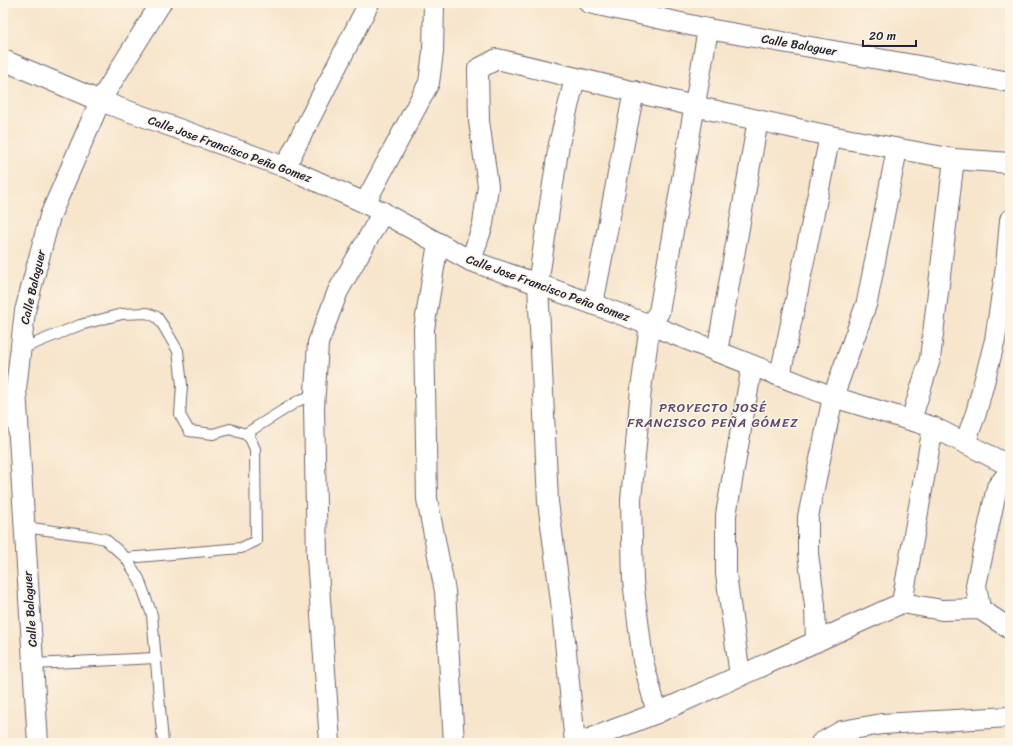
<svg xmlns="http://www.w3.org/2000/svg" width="1013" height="746" viewBox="0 0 1013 746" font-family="Sriracha,sans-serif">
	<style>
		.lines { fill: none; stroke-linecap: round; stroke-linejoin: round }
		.service-casing { stroke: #6d666e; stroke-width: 12 }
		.minor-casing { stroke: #6d666e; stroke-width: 22 }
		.service { stroke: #fff; stroke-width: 10 }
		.minor { stroke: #fff; stroke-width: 20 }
		.labels { text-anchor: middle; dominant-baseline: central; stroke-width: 3; stroke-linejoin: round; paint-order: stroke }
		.street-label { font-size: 12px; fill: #22223b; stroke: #fcf5e5 }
		.neighbourhood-label { font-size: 13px; letter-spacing: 1px; fill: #5a4a71; stroke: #fcf5e5 }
	</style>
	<rect width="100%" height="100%" fill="#fcf5e5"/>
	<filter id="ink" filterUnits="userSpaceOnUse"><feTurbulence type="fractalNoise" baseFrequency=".025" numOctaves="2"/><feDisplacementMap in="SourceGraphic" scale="8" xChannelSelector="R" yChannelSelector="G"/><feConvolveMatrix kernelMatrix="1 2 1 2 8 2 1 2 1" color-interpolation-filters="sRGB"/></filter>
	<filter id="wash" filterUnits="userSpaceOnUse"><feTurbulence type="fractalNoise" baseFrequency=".012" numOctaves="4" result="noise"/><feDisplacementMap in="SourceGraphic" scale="16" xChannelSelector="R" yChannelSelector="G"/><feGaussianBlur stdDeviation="0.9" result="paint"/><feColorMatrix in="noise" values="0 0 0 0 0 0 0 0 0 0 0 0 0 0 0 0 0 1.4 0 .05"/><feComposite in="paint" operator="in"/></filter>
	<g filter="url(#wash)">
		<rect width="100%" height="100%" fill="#f7e5cc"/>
	</g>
	<g filter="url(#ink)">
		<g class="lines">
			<defs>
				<g id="service">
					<path d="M21,349L80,325L122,314L147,313L157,317L164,327L178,351L182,385L180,415L189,431L213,434L230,429L245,434L250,438L255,449L256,541L241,548L126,558"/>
					<path d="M245,434L298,401L315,394"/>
					<path d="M24,527L91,536L105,539L126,558L139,579L152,615L163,743"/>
					<path d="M33,664L156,658"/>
				</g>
				<g id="minor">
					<path d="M589,3L708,29L1010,82"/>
					<path d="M3,60L100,101L285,167L365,203L471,261L538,284L650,325L833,397L933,427L1010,466"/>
					<path d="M575,78L559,144L538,284L548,502L561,601L575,743"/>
					<path d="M285,167L369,3"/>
					<path d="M365,203L429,83L433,52L434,3"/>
					<path d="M438,243L424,329L427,499L445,591L454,743"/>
					<path d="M471,261L483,224L488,186L479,121L478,69L497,59L694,106L830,136L954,159L1010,163"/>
					<path d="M593,304L634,91"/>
					<path d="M717,352L758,120"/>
					<path d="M780,376L830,136"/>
					<path d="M911,420L930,359L954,159"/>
					<path d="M965,443L976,413L995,340L1006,267L1010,220"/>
					<path d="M902,603L942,610L980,609L1010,629"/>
					<path d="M980,609L976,585L997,487L1010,471"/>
					<path d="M816,642L815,605L808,554V517L833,397L867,302L897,149"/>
					<path d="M740,676L726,574V515L752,366"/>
					<path d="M657,713L643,661L633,581L631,500L641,389L650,325L659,312L708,29"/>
					<path d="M38,743L16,389L25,311L50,216L100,101L161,3"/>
					<path d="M330,743L317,557L314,408L318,343L338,291L383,212"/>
					<path d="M579,743L657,713L902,603L933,427"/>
					<path d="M821,743L842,731L882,724L1010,717"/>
				</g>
			</defs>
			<use href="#service" class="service-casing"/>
			<use href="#minor" class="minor-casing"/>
			<use href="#service" class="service"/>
			<use href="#minor" class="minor"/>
		</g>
	</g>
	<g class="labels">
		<g class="street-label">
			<text transform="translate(799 45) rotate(10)">Calle Balaguer</text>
			<text transform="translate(230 149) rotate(20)">Calle Jose Francisco Peña Gomez</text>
			<text transform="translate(33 287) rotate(-77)">Calle Balaguer</text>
			<text transform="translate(548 288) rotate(20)">Calle Jose Francisco Peña Gomez</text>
			<text transform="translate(30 609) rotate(-94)">Calle Balaguer</text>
		</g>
		<g class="neighbourhood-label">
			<text x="713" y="407">PROYECTO JOSÉ<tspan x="713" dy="15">FRANCISCO PEÑA GÓMEZ</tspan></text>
		</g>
	</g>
	<rect width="1013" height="746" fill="none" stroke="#fcf5e5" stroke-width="16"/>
	<path d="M863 40v6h53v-6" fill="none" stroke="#22223b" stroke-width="2"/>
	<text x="869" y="40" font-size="12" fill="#22223b" stroke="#fcf5e5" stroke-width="3" paint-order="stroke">20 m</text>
</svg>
